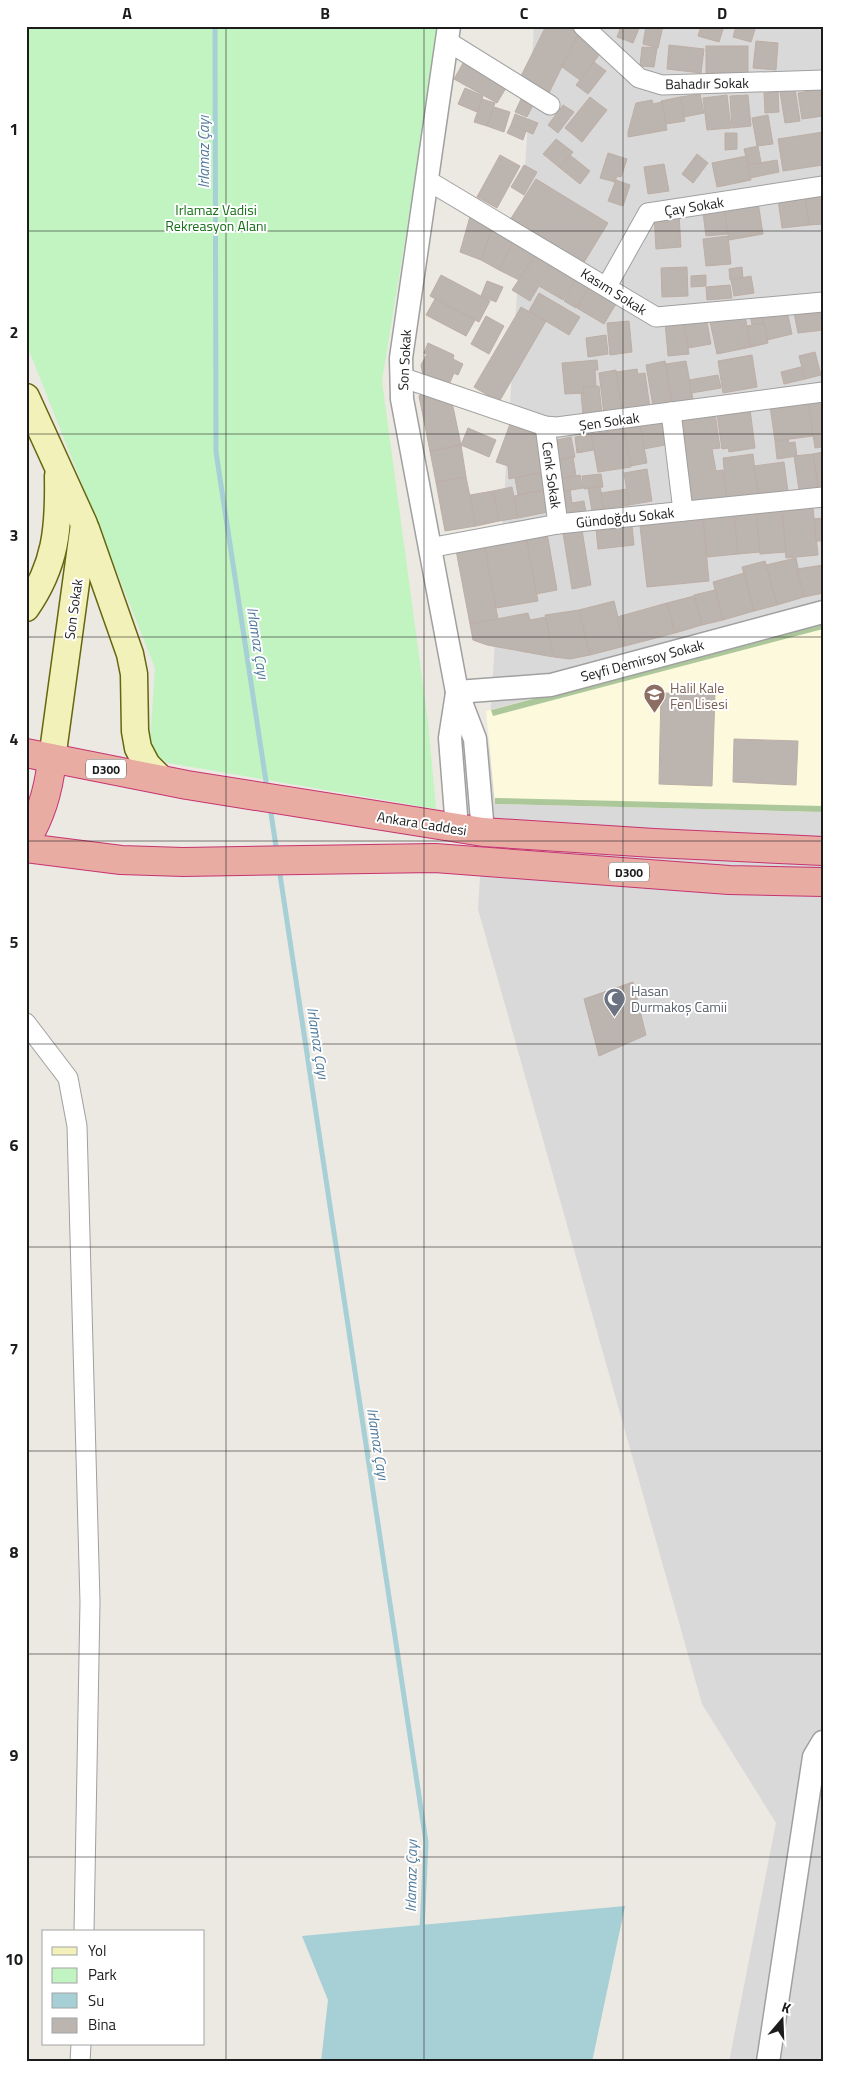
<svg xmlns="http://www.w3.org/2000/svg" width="849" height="2088" viewBox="0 0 849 2088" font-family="'Titillium Web',sans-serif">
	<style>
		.residential { fill: #dad9d9 }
		.education { fill: #fcf9dc }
		.forest { fill: #acc89b }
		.park { fill: #c2f4c2 }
		.water { fill: #a6cfd6 }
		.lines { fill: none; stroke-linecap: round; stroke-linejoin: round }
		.stream { stroke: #a6cfd6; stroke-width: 5 }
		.building { fill: #bcb4af; stroke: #bdaea6 }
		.minor-casing { stroke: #a0a0a0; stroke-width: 21 }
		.tertiary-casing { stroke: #a0a0a0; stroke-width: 25 }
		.secondary-casing { stroke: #65670e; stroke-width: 29 }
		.trunk-casing { stroke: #c63371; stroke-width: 30 }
		.minor { stroke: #fff; stroke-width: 19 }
		.tertiary { stroke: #fff; stroke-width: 22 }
		.secondary { stroke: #f3f1ba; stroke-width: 26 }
		.trunk { stroke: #e8aca3; stroke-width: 28 }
		.grid { fill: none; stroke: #1c1c1c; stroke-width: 1; stroke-opacity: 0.55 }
		.labels { text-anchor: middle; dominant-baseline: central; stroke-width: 4; stroke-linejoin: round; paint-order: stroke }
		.shield { fill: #fff; stroke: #606060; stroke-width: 1 }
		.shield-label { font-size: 12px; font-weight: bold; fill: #1c1c1c }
		.street-label { font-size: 14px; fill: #1c1c1c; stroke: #fff }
		.park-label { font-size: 14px; fill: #156f16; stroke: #fff }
		.education-label { font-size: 14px; fill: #785e54; stroke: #fff; text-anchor: start }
		.worship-label { font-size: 14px; fill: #5b616d; stroke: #fff; text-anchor: start }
		.water-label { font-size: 15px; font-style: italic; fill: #4f7a9b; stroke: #fff }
		.neatline { fill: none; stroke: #1c1c1c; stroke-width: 2 }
		.grid-label { font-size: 16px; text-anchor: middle; font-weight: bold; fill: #1c1c1c }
	</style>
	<rect width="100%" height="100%" fill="#ece8e2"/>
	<path class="residential" d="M534,26H823V2062H729L776,1823L702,1704L478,909Z"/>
	<path class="education" d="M823,622V812L495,804L486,711Z"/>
	<g class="forest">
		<path d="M823,622V629L493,716L491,710Z"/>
		<path d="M495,798L823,806V812L495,804Z"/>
	</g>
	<path class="park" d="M26,26H440L382,381L428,722L436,809L168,763L155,755L150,741L155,668L26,343Z"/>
	<path class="water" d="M625,1906L592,2062H321L328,2000L302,1936Z"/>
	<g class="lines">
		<g class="stream">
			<path d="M215,26L216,452L267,788"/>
			<path d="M270,807L277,853"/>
			<path d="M279,868L426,1842L422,1931"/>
		</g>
	</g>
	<g class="building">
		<path d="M546,26H571L578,34L548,95L519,80Z"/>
		<path d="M621,26H640L633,43L617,37Z"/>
		<path d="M646,26H663L658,48L643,44Z"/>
		<path d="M701,26H724L719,42L698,36Z"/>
		<path d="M736,26H756L751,42L733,37Z"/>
		<path d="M578,34L600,54L580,80L562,67Z"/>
		<path d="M756,41L778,43L776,70L753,68Z"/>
		<path d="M669,45L704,49L701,73L667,69Z"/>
		<rect x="706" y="46" width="42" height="27"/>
		<path d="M642,47L657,48L654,67L640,66Z"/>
		<path d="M466,58L509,83L497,103L454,79Z"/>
		<path d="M594,62L606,71L588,94L576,85Z"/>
		<path d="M465,88L483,96L477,112L458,104Z"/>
		<path d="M795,89L800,121L785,123L780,92Z"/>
		<path d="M820,89L823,116L802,119L798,93Z"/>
		<path d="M778,92L779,112L765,113L764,93Z"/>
		<path d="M700,94L704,113L684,117L680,97Z"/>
		<path d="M727,95L731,128L707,130L703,98Z"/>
		<path d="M748,95L751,126L732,128L730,96Z"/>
		<path d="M522,97L534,103L527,117L515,112Z"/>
		<path d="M590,97L607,110L582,142L565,128Z"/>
		<path d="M680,97L685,121L666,124L661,101Z"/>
		<path d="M482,99L495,103L487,126L474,122Z"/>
		<path d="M652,100L653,104L662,102L667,130L628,137V132L636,103Z"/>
		<path d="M563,105L574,112L558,133L548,125Z"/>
		<path d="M494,107L510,112L504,132L487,126Z"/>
		<path d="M515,114L538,123L533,134L511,125Z"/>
		<path d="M768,115L773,144L757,146L752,118Z"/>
		<path d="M511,125L526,131L523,140L507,133Z"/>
		<path d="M823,132V165L783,171L778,139Z"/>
		<path d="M725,133H737V149L725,150Z"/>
		<path d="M556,139L573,152L560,168L543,154Z"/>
		<path d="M758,146L761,163L748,165L744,149Z"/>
		<path d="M608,153L627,159L621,177L617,176L615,182L600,178Z"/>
		<path d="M697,154L708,163L693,183L682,174Z"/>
		<path d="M500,155L520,166L497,208L477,197Z"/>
		<path d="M570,155L590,171L580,184L560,168Z"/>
		<path d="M746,156L751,180L717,187L712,163Z"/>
		<path d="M777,160L779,172L750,178L748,165Z"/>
		<path d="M664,164L669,191L648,194L644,167Z"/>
		<path d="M524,165L537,172L524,195L511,187Z"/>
		<path d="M536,179L608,223L583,264L510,220Z"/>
		<path d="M616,180L630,185L623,206L608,201Z"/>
		<path d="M823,193V224L809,225L805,196Z"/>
		<path d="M805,196L809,225L782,228L778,200Z"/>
		<path d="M724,202L728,234L706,236L702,205Z"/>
		<path d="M758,202L763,234L729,240L724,207Z"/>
		<path d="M471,213L493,226L481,260L460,252Z"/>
		<path d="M679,214L681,247L656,249L654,215Z"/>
		<path d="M493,226L515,238L499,270L481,260Z"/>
		<path d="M728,236L731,264L706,266L703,239Z"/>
		<path d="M515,238L538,251L519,280L499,270Z"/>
		<path d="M538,251L578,275L563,300L539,286L530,301L512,290Z"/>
		<path d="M687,267L688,296L662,297L661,268Z"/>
		<path d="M742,267L743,278L730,280L729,269Z"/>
		<path d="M441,275L490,301L479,322L430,296Z"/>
		<path d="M578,275L591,283L576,308L564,301Z"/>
		<path d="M706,275V286L691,287V276Z"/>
		<path d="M751,276L754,293L734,296L731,280Z"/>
		<path d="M487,281L503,287L496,302L481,296Z"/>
		<path d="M591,283L619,299L604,324L577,308Z"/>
		<path d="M730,285L732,298L707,300L706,287Z"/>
		<path d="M539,293L580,317L569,335L529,311Z"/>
		<path d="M435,299L475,320L466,336L426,315Z"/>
		<path d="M786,306L792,334L767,340L761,311Z"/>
		<path d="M521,307L546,321L499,402L474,387Z"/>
		<path d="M744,311L751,347L717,354L709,317Z"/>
		<path d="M761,311L764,323L752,325L750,314Z"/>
		<path d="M823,312V330L798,333L794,313Z"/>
		<path d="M486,316L504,326L489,354L471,344Z"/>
		<path d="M706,317L711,344L688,348L683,320Z"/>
		<path d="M683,320L689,354L668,356L665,321Z"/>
		<path d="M629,321L632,352L610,355L607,323Z"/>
		<path d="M764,323L768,343L751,347L747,326Z"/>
		<path d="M606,335L608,354L588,357L586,338Z"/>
		<path d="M428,343L454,355L453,359L463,364L458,375L454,373L448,387L423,376L421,365L427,354L424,353Z"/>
		<path d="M815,352L821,375L805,379L799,356Z"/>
		<path d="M752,355L757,387L723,393L718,361Z"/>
		<path d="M597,360L598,370H595L596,386L583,387L584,393L565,394L562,363Z"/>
		<path d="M665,361L672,403L653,406L646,365Z"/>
		<path d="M686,361L693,399L672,403L666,364Z"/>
		<path d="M801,367L805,379L784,384L781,372Z"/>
		<path d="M637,369L638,374L645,373L650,408L622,412L616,372Z"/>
		<path d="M616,370L622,412L604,414L599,373Z"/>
		<path d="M718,375L721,388L691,393L689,380Z"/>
		<path d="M599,386L602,414L583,416L581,393H584L583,387Z"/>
		<path d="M424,392L452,402L461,445L430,451L419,396Z"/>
		<path d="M823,399V447L815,448L808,401Z"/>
		<path d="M808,401L813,436L775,441L770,406Z"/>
		<path d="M750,409L755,448L729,452L728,448L722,449L717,414Z"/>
		<path d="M715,413L720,448L712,449L716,471L723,470L727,499L690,504L679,425L684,418Z"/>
		<path d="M666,421L670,444L644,449L640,426Z"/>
		<path d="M510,424L537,435L542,472L509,479L508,466L496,462Z"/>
		<path d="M640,426L647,463L630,466L624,429Z"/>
		<path d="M468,428L496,440L489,457L461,445Z"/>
		<path d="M624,429L631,467L598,472L591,434Z"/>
		<path d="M591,434L594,450L577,453L575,437Z"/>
		<path d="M571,437L575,457L554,461L551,441Z"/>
		<path d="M788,439L789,443L795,442L797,456L777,459L775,441Z"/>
		<path d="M461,445L466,477L436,482L430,451Z"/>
		<path d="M823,452V487L818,488L813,454Z"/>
		<path d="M753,454L758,495L727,499L723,458Z"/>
		<path d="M813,454L818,488L799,490L794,456Z"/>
		<path d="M573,457L576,476L558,479L554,461Z"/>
		<path d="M784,462L788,492L759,496L754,466Z"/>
		<path d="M647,469L652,501L629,505L624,473Z"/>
		<path d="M541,473L544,490L518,495L515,478Z"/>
		<path d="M601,474L603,487L584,489L582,476Z"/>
		<path d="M580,475L583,488L560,492L558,479Z"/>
		<path d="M466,477L476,526L445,531L436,482Z"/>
		<path d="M600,486L604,509L592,511L588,488Z"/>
		<path d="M512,487L518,518L499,521L493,491Z"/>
		<path d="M627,489L629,505L604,509L601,493Z"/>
		<path d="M544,490L548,512L518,518L514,496Z"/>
		<path d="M570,490L572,503L584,501L586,512L564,516L560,492Z"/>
		<path d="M493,491L499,521L476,526L470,495Z"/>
		<path d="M813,508L818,555L786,558L782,511Z"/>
		<path d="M782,511L786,552L760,554L756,513Z"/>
		<path d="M756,513L760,552L738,554L734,516Z"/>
		<path d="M734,516L738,554L707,557L703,518Z"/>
		<path d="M703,518L709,581L647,587L640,526Z"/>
		<path d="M823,518V541H816L814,519Z"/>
		<path d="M632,525L634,545L598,549L596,529Z"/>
		<path d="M582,530L591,585L572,589L563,533Z"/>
		<path d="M547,533L557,590L536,594L526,537Z"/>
		<path d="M526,537L538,601L496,608L484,544Z"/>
		<path d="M484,544L498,619L470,624L456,550Z"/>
		<path d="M796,558L804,597L777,605L766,565Z"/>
		<path d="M765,561L777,605L754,611L742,567Z"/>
		<path d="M823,565V593L804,597L797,569Z"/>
		<path d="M744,573L754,611L723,620L713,582Z"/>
		<path d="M715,590L723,620L702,625L694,595Z"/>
		<path d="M694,596L702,625L675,633L667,603Z"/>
		<path d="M614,601L625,646L590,655L579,610Z"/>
		<path d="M667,603L675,633L625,646L617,617Z"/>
		<path d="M579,610L590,655L570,659L554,657L545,615Z"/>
		<path d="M528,613L530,620L546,617L553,657L487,645L473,640L470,624Z"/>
		<path d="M661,693L715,694L712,786L659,784Z"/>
		<path d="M734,739L798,741L796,785L733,782Z"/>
		<path d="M633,982L646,1035L599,1056L584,999Z"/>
	</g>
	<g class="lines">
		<defs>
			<g id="minor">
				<path d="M583,26L639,78L662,85L823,80"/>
				<path d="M447,41L550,105"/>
				<path d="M427,180L656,317L823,302"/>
				<path d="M607,286L648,213L823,186"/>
				<path d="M401,377L545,426L557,427L823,392"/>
				<path d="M671,412L683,511"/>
				<path d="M545,426L558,524"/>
				<path d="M429,548L558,524L823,497"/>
				<path d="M26,1023L68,1078L77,1126L90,1602L84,1932"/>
				<path d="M80,2062L81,2044"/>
			</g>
			<g id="tertiary">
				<path d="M449,26L401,358L402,399L457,692L475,739L483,832"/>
				<path d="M457,692L551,685L823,612"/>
				<path d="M457,693L450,738L457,828"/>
				<path d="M768,2062L814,1757L823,1742"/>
			</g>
			<g id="secondary">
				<path d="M26,397L84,524L52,759"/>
				<path d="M86,529L130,654L134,674L135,731L138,748L147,765L162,780"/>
				<path d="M26,608C56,565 59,528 58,476"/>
			</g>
			<g id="trunk">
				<path d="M26,753L187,785L483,832L654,843L823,851"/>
				<path d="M26,840C42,815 49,788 52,759"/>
				<path d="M26,848L121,860L183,862L435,858L729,880L823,882"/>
			</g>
		</defs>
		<use href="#minor" class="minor-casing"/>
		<use href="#tertiary" class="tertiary-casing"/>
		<use href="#secondary" class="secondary-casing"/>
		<use href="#trunk" class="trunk-casing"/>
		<use href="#minor" class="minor"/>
		<use href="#tertiary" class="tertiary"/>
		<use href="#secondary" class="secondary"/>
		<use href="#trunk" class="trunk"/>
	</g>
	<path class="grid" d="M226,26V2062M424,26V2062M623,26V2062M26,231H823M26,434H823M26,637H823M26,841H823M26,1044H823M26,1247H823M26,1451H823M26,1654H823M26,1857H823"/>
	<defs>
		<symbol id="school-pin" viewBox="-11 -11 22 30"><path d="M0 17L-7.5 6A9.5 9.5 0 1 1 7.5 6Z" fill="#8d6e63" stroke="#fff"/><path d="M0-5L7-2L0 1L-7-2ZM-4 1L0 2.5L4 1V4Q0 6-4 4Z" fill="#fff"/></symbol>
		<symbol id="mosque-pin" viewBox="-11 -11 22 30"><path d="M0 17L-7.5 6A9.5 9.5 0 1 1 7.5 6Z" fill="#6b7280" stroke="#fff"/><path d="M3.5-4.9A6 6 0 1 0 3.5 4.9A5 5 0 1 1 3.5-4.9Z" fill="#fff"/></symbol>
	</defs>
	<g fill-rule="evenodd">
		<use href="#school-pin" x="642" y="682" width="25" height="34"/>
		<use href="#mosque-pin" x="602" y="986" width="25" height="34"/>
	</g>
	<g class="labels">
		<g class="shield">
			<rect x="86" y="759.5" width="40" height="19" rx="4"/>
			<rect x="609" y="862.5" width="40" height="19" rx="4"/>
		</g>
		<g class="shield-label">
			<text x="106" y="769">D300</text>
			<text x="629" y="872">D300</text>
		</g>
		<g class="street-label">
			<text transform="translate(707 83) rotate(-1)">Bahadır Sokak</text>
			<text transform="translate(694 206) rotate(-9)">Çay Sokak</text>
			<text transform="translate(614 291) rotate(32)">Kasım Sokak</text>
			<text transform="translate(404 360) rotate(-87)">Son Sokak</text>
			<text transform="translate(609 421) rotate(-8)">Şen Sokak</text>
			<text transform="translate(552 475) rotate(82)">Cenk Sokak</text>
			<text transform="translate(625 517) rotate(-6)">Gündoğdu Sokak</text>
			<text transform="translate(73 609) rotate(-82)">Son Sokak</text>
			<text transform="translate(642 660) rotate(-15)">Seyfi Demirsoy Sokak</text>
			<text transform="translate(422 823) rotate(9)">Ankara Caddesi</text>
		</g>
		<g class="park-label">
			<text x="216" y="209">Irlamaz Vadisi<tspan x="216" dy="16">Rekreasyon Alanı</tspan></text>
		</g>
		<g class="education-label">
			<text x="670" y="687">Halil Kale<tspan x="670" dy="16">Fen Lisesi</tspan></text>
		</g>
		<g class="worship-label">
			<text x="631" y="990">Hasan<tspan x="631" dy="16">Durmakoş Camii</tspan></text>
		</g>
		<g class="water-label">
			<text transform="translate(203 152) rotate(-90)">Irlamaz Çayı</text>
			<text transform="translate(258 643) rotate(81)">Irlamaz Çayı</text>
			<text transform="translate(318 1043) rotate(81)">Irlamaz Çayı</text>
			<text transform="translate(378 1444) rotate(81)">Irlamaz Çayı</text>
			<text transform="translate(411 1876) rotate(-89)">Irlamaz Çayı</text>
		</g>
	</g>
	<rect width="849" height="2088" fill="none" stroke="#ffffff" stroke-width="55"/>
	<rect x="42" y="1930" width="162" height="115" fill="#ffffff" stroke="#a4a4a4"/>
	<rect x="52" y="1947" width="25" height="8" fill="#f3f1ba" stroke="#a4a4a4"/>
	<text x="88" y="1956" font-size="15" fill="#1c1c1c">Yol</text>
	<rect x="52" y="1968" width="25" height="15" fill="#c2f4c2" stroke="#a4a4a4"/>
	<text x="88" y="1980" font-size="15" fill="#1c1c1c">Park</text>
	<rect x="52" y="1993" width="25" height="15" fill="#a6cfd6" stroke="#a4a4a4"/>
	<text x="88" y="2006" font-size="15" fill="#1c1c1c">Su</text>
	<rect x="52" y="2018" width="25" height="15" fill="#bcb4af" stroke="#a4a4a4"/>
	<text x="88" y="2030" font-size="15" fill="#1c1c1c">Bina</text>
	<g transform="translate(782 2020) rotate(19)" stroke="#ffffff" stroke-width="4" paint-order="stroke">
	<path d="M0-4L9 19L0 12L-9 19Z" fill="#1c1c1c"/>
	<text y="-8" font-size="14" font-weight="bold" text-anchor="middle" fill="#1c1c1c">K</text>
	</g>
	<rect x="28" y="28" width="794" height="2032" class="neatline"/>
	<g class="grid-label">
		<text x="127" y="19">A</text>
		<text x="325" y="19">B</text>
		<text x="524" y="19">C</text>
		<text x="722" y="19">D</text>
		<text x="14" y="135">1</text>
		<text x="14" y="338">2</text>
		<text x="14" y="541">3</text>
		<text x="14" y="745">4</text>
		<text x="14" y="948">5</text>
		<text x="14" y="1151">6</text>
		<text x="14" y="1355">7</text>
		<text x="14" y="1558">8</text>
		<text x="14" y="1761">9</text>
		<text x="14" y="1965">10</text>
	</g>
</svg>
